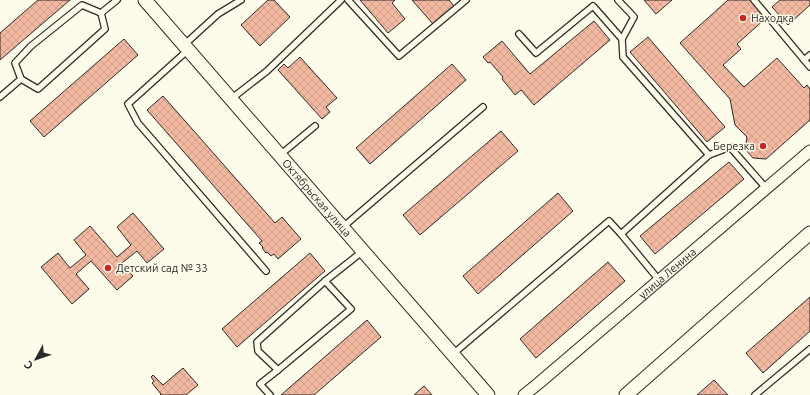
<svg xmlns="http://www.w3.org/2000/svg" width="810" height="395" viewBox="0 0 810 395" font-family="Ubuntu,sans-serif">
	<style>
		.building { fill: url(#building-cross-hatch); stroke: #2b2b2b }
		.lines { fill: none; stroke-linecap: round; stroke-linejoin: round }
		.service-casing { stroke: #2b2b2b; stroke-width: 8 }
		.minor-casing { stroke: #2b2b2b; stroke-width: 13 }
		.tertiary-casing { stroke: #2b2b2b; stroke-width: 15 }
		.service { stroke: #fdfbea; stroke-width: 5.5 }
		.minor { stroke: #fdfbea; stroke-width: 11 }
		.tertiary { stroke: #fdfbea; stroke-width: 13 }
		.poi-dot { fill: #c62828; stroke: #fdfbea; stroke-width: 1.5 }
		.labels { text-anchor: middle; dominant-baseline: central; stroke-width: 3; stroke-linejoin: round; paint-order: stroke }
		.poi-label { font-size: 11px; fill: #2b2b2b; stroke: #fdfbea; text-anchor: start }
		.street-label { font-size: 11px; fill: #2b2b2b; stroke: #fdfbea }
	</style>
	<defs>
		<pattern id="building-cross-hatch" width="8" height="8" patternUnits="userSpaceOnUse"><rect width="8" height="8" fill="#f2b8a0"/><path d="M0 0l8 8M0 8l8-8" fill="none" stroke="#d09e8a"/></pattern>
	</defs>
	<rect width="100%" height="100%" fill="#fdfbea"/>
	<g class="building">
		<path d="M38,0H70L0,60V33Z"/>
		<path d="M268,0H274L290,17L260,46L241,25Z"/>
		<path d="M360,0H395L392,3L405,19L388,33Z"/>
		<path d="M412,0H449L454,6L433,24Z"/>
		<path d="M644,0H672L656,14Z"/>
		<path d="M728,0H750L766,18L737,44L741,49L723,65L744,87L777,58L804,88L807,85L810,89V120L766,159L753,158L745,149L747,137L735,125L730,99L680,43Z"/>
		<path d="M780,0H810V5L788,25L772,7Z"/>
		<path d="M594,21L610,40L534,105L521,90L515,95L502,79L503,77L490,62L488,63L483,57L502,41L530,74Z"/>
		<path d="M648,37L725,127L707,142L630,52Z"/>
		<path d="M124,39L138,55L44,137L30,121Z"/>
		<path d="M300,57L337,98L326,107L330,112L322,119L278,70L284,64L288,68Z"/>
		<path d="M452,64L466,80L370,164L356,148Z"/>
		<path d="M163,96L275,223L282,217L301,239L278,259L274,254L271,256L267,252L266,253L262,248L263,247L259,243L262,241L147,110Z"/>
		<path d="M501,131L518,151L420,235L403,215Z"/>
		<path d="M729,162L744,179L655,254L640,236Z"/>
		<path d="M558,193L573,211L478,294L463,276Z"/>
		<path d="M133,213L164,249L147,263L137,251L122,263L133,276L117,290L91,261L76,274L89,289L72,304L41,267L58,253L70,268L86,255L74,240L90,226L117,257L131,245L117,227Z"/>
		<path d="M310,253L325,271L237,347L222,329Z"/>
		<path d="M608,262L625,281L536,358L520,339Z"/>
		<path d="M810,297V331L763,373L746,353Z"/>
		<path d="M367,320L381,337L314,395H281Z"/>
		<path d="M183,368L198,385L186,395H160L161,394L152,383L154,381L151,377L153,375L163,385Z"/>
		<path d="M714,380L728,395H697Z"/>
		<path d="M424,386L432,395H414Z"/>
	</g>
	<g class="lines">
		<defs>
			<g id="service">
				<path d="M348,0L399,56L466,0"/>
				<path d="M618,0L634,17L622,39L623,57L709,155L730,147L766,188"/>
				<path d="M754,0L810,67"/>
				<path d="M519,34L536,53L593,6L622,39"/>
				<path d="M184,45L218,14L241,0"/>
				<path d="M188,50L128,104L138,123L266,271"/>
				<path d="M804,60L810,55"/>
				<path d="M21,79L15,63L31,46L82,5L101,13"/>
				<path d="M0,97L21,79L38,89L105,29L101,13L117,0"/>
				<path d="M231,99L267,71L341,0"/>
				<path d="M280,155L315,126"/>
				<path d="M343,227L483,107"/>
				<path d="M621,234L659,280"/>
				<path d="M453,354L609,221L621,234L709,155"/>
				<path d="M278,370L351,309L325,281"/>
				<path d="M270,395L260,384L278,370L258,351L257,342L325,281L363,251"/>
				<path d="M755,395L810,349"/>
			</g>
			<g id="minor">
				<path id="s1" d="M524,395L539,383L810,151"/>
			</g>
			<g id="tertiary">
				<path id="s2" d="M145,0L488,395"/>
				<path d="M626,395L810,233"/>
			</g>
		</defs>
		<use href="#service" class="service-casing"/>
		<use href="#minor" class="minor-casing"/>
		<use href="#tertiary" class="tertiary-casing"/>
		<use href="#service" class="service"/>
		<use href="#minor" class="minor"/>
		<use href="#tertiary" class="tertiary"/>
	</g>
	<g class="poi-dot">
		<circle cx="743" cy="18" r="4"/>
		<circle cx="763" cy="146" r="4"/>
		<circle cx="108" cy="268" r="4"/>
	</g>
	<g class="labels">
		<g class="poi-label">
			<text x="751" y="18">Находка</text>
			<text x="755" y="146" text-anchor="end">Березка</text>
			<text x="116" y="268">Детский сад № 33</text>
		</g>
		<g class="street-label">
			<text stroke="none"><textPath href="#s2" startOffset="262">Октябрьская улица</textPath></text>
			<text stroke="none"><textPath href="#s1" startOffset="188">улица Ленина</textPath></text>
		</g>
	</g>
	<g transform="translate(36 359) rotate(230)" stroke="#fdfbea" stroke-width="3" paint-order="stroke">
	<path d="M0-3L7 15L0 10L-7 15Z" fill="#2b2b2b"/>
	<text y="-6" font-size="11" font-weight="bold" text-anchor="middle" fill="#2b2b2b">С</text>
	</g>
</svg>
